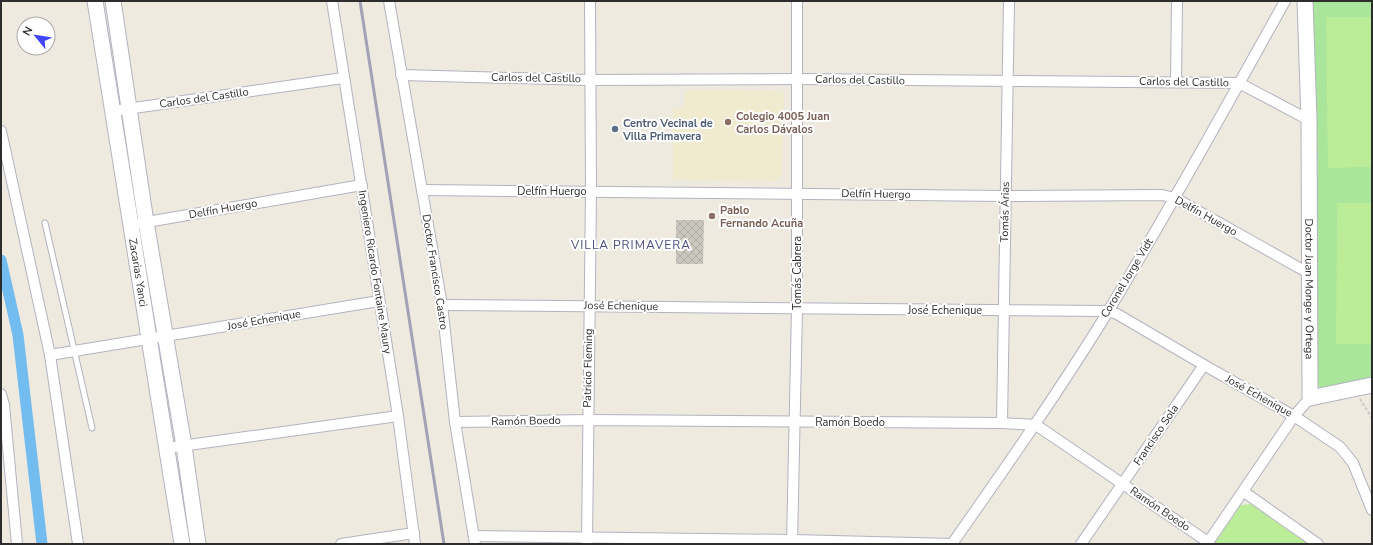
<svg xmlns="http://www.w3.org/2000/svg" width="1373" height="545" viewBox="0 0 1373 545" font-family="'Nunito Sans',sans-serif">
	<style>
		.education { fill: #f0eacf }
		.grass { fill: #aae59c }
		.pitch { fill: #bbec98 }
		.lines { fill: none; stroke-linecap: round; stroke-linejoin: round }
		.canal { stroke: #73bcf0; stroke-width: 11 }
		.building { fill: url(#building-cross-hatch) }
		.lane-casing { stroke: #b3b3c0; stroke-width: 7 }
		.street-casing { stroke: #b3b3c0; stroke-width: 12 }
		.secondary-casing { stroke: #b3b3c0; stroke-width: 17 }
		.path { stroke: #c8c8c8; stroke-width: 2; stroke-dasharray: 3 2; stroke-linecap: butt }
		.lane { stroke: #fff; stroke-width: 5 }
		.street { stroke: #fff; stroke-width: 10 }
		.secondary { stroke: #fff; stroke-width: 15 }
		.rail { stroke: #a2a2b7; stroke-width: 3 }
		.education-dot { fill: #8d6e63; stroke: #fff; stroke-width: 1.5 }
		.service-dot { fill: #5c6f8a; stroke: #fff; stroke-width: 1.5 }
		.labels { text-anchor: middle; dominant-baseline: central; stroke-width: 4; stroke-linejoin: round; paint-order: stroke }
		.street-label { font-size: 11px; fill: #2d2d2d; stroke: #fff }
		.education-label { font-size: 11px; font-weight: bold; fill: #785e54; stroke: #fff; text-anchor: start }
		.service-label { font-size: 11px; font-weight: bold; fill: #4e5e75; stroke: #fff; text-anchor: start }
		.neighbourhood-label { font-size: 12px; letter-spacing: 1px; fill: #4c4d7f; stroke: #fff }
	</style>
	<defs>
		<pattern id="building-cross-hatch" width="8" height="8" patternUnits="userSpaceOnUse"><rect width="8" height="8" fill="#cac8be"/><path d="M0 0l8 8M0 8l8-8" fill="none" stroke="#aeaca4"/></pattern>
	</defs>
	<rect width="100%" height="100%" fill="#eeeae0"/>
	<path class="education" d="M685,90L781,91L784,94L782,175L776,181L673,180V108H684Z"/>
	<path class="grass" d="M1312,1H1372V378L1323,390L1317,385Z"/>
	<g class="pitch">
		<path d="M1326,17H1372V167L1328,168Z"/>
		<path d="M1337,203H1372V344H1336Z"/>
		<path d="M1251,504L1308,544H1214L1241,505Z"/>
	</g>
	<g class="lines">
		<path class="canal" d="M1,260L18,335L42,544"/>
	</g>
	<path class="building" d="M676,220H704L703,264H676Z"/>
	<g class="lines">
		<defs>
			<path id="lane" d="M45,223L92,428"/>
			<g id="street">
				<path d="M332,1L398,416L415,544"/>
				<path d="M389,1L442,305L455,422L475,544"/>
				<path d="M401,75L590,80L797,79L1239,83L1309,120"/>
				<path d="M1176,82L1177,1"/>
				<path d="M113,111L343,78"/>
				<path d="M1,131L50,355L78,544"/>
				<path d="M422,190L1005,196L1162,195L1175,198L1310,274"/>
				<path d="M141,223L362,185"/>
				<path d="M442,305L1108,311L1117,314L1204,365L1294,416L1340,447L1353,463L1372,510"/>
				<path d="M50,355L379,301"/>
				<path d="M1,394L4,405L17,544"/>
				<path d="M455,422L587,420L1002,423L1036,425L1208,542"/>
				<path d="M1002,423L1009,1"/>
				<path d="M167,448L398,416"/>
				<path d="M1244,492L1318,544"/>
				<path d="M474,536L793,540L953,544"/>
				<path d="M341,544L414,533"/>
				<path d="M587,544L591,191L590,1"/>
				<path d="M792,544L797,309V1"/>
				<path d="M952,544C1006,467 1060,390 1109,310C1170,209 1227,105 1285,1"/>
				<path d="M1081,544L1204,365"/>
				<path d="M1207,544L1294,416L1310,398"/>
			</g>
			<g id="secondary">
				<path id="s1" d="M95,1L182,544"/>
				<path d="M113,1L146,222L184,446L198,544"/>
				<path id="s2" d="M1305,1L1309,120L1310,398L1372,385"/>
			</g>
		</defs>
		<use href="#lane" class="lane-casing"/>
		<use href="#street" class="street-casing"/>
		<use href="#secondary" class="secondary-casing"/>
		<path class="path" d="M1360,399L1372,418"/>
		<use href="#lane" class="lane"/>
		<use href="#street" class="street"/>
		<use href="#secondary" class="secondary"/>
		<path class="rail" d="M360,1L444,544"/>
	</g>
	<g class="education-dot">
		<circle cx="728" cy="122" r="4"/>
		<circle cx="712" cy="216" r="4"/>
	</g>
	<circle class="service-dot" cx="615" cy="129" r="4"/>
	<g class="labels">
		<g class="street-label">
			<text transform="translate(536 78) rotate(1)">Carlos del Castillo</text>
			<text transform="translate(860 80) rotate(1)">Carlos del Castillo</text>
			<text transform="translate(1184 82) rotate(1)">Carlos del Castillo</text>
			<text transform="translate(204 98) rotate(-8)">Carlos del Castillo</text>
			<text x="552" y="191">Delfín Huergo</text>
			<text transform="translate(876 194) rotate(1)">Delfín Huergo</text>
			<text transform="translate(223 209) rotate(-10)">Delfín Huergo</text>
			<text transform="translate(1005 212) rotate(-89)">Tomás Árias</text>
			<text transform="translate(1206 216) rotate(29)">Delfín Huergo</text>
			<text stroke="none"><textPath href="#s1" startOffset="275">Zacarias Yanci</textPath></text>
			<text transform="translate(375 272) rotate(81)">Ingeniero Ricardo Fontaine Maury</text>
			<text transform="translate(435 272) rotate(81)">Doctor Francisco Castro</text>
			<text transform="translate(797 273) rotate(-90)">Tomás Cabrera</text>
			<text transform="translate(1127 278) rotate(-59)">Coronel Jorge Vidt</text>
			<text stroke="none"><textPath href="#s2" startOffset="288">Doctor Juan Monge y Ortega</textPath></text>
			<text transform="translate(621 306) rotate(1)">José Echenique</text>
			<text x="945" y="310">José Echenique</text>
			<text transform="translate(264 320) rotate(-10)">José Echenique</text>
			<text transform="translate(588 368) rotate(-89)">Patricio Fleming</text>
			<text transform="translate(1259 396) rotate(29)">José Echenique</text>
			<text transform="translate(526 421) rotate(-1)">Ramón Boedo</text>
			<text x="850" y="422">Ramón Boedo</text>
			<text transform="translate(1156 435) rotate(-56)">Francisco Sola</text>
			<text transform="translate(1160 509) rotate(34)">Ramón Boedo</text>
		</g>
		<g class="education-label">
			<text x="736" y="116">Colegio 4005 Juan<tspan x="736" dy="13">Carlos Dávalos</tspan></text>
			<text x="720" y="210">Pablo<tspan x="720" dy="13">Fernando Acuña</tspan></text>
		</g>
		<g class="service-label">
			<text x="623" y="123">Centro Vecinal de<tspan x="623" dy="13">Villa Primavera</tspan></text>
		</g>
		<g class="neighbourhood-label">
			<text x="631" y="245">VILLA PRIMAVERA</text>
		</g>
	</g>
	<rect width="1373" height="545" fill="none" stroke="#2d2d2d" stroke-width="4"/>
	<g transform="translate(36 36) rotate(300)"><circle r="19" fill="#ffffff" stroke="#ababab"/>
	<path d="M0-3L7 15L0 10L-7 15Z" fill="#3f45fc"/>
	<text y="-6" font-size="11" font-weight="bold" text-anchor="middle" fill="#2d2d2d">N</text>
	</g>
</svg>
